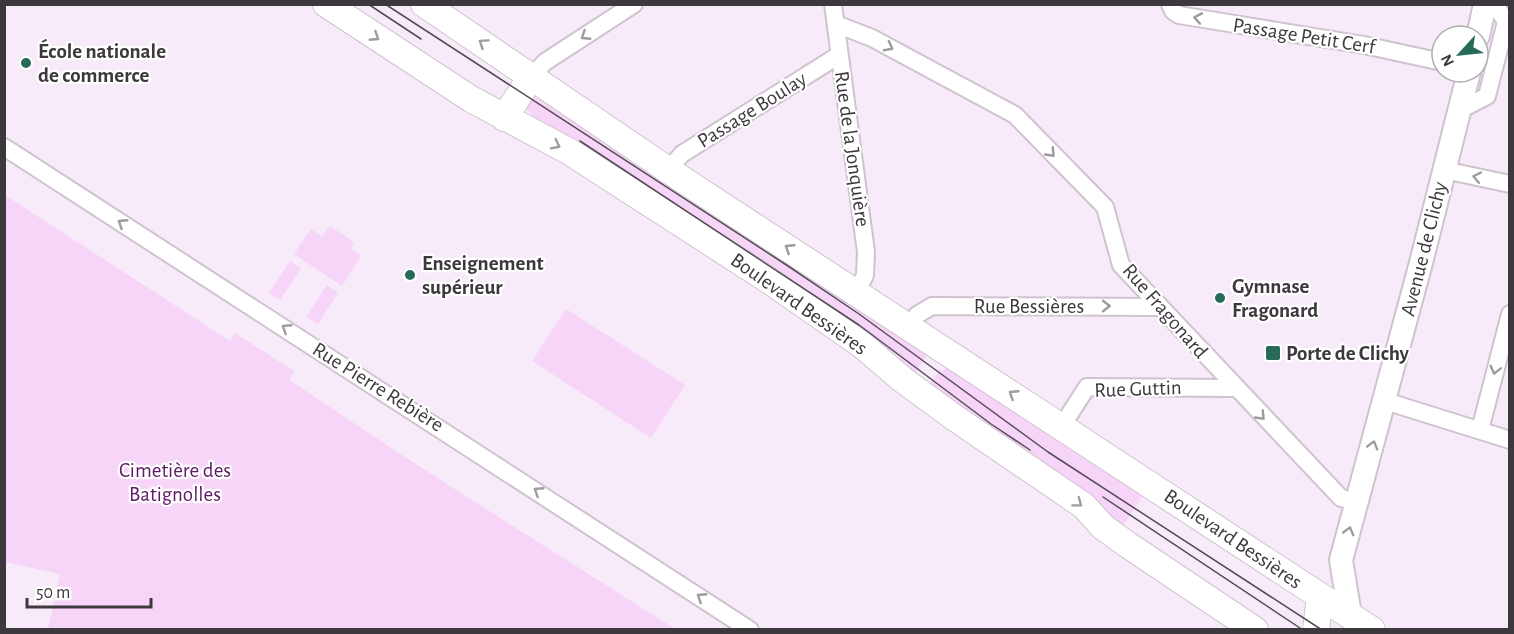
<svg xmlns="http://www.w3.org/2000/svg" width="1514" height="634" viewBox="0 0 1514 634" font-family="'Alegreya Sans',sans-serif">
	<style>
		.green { fill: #f7d5f9 }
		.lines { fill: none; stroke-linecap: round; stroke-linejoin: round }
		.street-casing { stroke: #cfc3d0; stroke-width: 20 }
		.secondary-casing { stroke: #cfc3d0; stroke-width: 26 }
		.primary-casing { stroke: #cfc3d0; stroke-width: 28 }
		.street { stroke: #fff; stroke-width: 16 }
		.secondary { stroke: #fff; stroke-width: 22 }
		.primary { stroke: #fff; stroke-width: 26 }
		.tram { stroke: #534d53; stroke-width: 1.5 }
		.oneway { stroke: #9e9c9e }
		.poi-dot { fill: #286a59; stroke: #fff; stroke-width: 2 }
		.labels { text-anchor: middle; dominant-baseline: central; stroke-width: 4.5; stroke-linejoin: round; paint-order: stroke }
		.street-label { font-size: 21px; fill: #3d383d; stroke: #fff }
		.poi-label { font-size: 21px; font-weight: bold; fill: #3d383d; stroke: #fff; text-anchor: start }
		.park-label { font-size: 21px; fill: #5f1966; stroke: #fff }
	</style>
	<rect width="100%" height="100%" fill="#f8ebf9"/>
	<g class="green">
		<path d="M534,96L541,101L544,96L929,352L913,376L530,120L533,115L525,109Z"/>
		<path d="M5,195L230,341L235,333L294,371L290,380C416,467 546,546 675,629H48L60,574L5,562Z"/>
		<path d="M330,226L354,242L351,249L361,256L342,286L294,254L311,229L322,237Z"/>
		<path d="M290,261L301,269L280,300L269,293Z"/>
		<path d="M327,285L338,293L318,324L306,317Z"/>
		<path d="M566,309L685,385L651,438L532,361Z"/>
		<path d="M948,364L1145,493L1120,530L931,390L933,386L930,384L940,370L943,371Z"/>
	</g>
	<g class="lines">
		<defs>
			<g id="street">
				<path d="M833,4L866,252L865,275L857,292"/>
				<path d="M1170,4L1173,11L1179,15L1364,45L1442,62"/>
				<path d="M836,24L872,38L1015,115L1105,207L1121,265L1341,498L1357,502"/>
				<path d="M531,77L545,62L634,4"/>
				<path d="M1458,111L1487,96L1506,22L1495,4"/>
				<path d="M4,147L750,630"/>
				<path d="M668,170L682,154L839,55"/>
				<path d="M1444,170L1510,184"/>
				<path d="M910,327L917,315L932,306L1158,307"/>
				<path d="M1385,401L1510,440"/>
				<path d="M1062,426L1087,387L1234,388"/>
				<path d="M1480,430L1510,314"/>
			</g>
			<g id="secondary">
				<path d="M1478,36L1485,4"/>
				<path d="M1350,615L1341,560L1422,259L1469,72"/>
			</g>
			<g id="primary">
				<path d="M326,4L471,99L570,152L770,281L862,345L903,380L955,418L1084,506L1103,527L1128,545L1255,630"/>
				<path d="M424,4L668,170L1372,630"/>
				<path d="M504,118L531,77"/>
				<path d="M1316,630L1320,597"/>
			</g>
		</defs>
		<use href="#street" class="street-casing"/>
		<use href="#secondary" class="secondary-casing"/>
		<use href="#primary" class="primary-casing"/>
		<use href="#street" class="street"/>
		<use href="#secondary" class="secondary"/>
		<use href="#primary" class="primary"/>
		<g class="tram">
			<path d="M368,4L421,39"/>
			<path d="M385,4L788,266L859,314L1048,452L1322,630"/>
			<path d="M580,141L859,325L991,424L1030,450"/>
			<path d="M1103,497L1303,630"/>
		</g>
	</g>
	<defs><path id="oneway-chevron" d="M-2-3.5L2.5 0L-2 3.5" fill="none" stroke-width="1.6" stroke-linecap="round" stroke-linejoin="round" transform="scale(1.5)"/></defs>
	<g class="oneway">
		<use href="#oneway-chevron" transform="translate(1198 18) rotate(-170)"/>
		<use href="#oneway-chevron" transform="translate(585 36) rotate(147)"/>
		<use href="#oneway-chevron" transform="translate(375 37) rotate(33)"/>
		<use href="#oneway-chevron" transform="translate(483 43) rotate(-146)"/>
		<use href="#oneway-chevron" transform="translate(889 47) rotate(28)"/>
		<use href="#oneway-chevron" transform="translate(556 145) rotate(27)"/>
		<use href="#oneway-chevron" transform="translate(1051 153) rotate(46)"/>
		<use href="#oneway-chevron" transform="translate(1477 177) rotate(-168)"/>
		<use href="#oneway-chevron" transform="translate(122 223) rotate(-147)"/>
		<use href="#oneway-chevron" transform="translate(789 248) rotate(-147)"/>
		<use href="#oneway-chevron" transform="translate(1106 306)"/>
		<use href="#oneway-chevron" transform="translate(286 328) rotate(-147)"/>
		<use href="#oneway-chevron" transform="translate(1495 370) rotate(104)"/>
		<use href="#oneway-chevron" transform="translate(1013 394) rotate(-147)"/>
		<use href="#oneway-chevron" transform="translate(1261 416) rotate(46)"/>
		<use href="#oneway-chevron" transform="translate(1373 445) rotate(-74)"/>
		<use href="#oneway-chevron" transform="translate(538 491) rotate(-147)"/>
		<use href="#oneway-chevron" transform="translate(1078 503) rotate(37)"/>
		<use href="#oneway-chevron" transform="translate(1349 531) rotate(-75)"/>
		<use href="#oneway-chevron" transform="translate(701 597) rotate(-147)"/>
	</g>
	<g class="poi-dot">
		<circle cx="26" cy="63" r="6"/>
		<circle cx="410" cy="275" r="6"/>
		<circle cx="1220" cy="298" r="6"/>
		<rect x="1265" y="345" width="16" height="16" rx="3"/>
	</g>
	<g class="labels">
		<g class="street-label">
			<text transform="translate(1304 36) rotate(9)">Passage Petit Cerf</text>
			<text transform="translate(752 110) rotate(-32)">Passage Boulay</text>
			<text transform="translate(852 149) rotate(82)">Rue de la Jonquière</text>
			<text transform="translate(1424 249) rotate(-76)">Avenue de Clichy</text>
			<text transform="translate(799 304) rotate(35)">Boulevard Bessières</text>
			<text x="1029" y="306">Rue Bessières</text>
			<text transform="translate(1165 311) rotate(49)">Rue Fragonard</text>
			<text transform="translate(378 387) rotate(32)">Rue Pierre Rebière</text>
			<text transform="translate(1138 389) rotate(-2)">Rue Guttin</text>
			<text transform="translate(1233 539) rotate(34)">Boulevard Bessières</text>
		</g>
		<g class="poi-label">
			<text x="38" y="51">École nationale<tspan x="38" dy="24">de commerce</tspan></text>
			<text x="422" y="263">Enseignement<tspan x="422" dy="24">supérieur</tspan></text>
			<text x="1232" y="286">Gymnase<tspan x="1232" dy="24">Fragonard</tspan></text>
			<text x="1286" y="353">Porte de Clichy</text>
		</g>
		<g class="park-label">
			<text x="175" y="470">Cimetière des<tspan x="175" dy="24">Batignolles</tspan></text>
		</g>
	</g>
	<rect width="1514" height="634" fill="none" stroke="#3d383d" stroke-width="12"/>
	<g transform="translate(1460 54) rotate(243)"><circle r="28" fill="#ffffff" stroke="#b1afb1" stroke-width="1.5"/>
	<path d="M0-4.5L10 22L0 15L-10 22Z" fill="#286a59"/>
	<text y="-9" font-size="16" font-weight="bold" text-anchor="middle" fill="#3d383d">N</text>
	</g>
	<path d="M27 598v9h124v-9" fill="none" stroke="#3d383d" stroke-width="3"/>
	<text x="36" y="598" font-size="18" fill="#3d383d" stroke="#ffffff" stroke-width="4.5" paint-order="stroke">50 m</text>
</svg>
